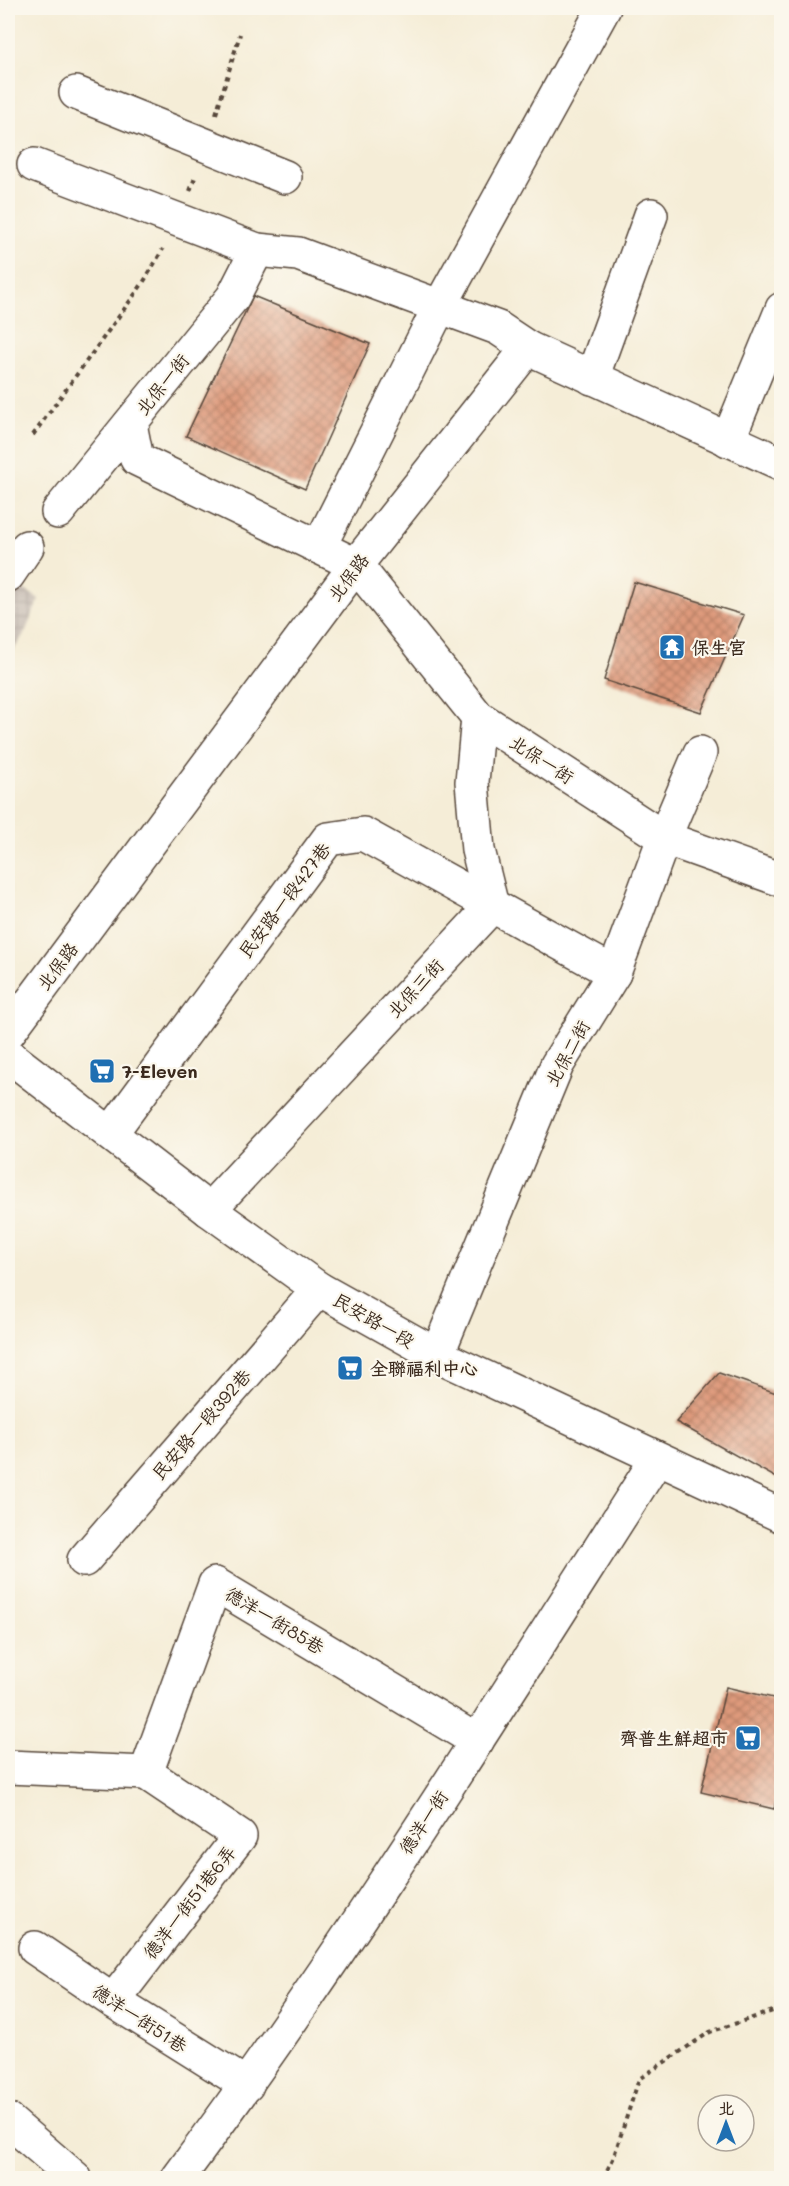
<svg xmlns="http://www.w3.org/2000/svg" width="789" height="2186" viewBox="0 0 789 2186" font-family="Mali,'LXGW WenKai TC',sans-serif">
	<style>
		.industrial { fill: url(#industrial-grid) }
		.building { fill: url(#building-cross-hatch) }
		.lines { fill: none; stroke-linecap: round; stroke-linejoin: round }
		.minor-casing { stroke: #57473a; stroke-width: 36 }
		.path { stroke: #57473a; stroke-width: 4; stroke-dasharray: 4.5 4.5; stroke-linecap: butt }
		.minor { stroke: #fff; stroke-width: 33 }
		.labels { text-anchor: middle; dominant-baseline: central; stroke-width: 4.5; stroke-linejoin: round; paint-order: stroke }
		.street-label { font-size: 18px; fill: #3b2a1e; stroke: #fbf7ec }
		.poi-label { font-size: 18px; font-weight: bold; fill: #3b2a1e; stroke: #fbf7ec; text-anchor: start }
	</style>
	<defs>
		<pattern id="industrial-grid" width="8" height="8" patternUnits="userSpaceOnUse" patternTransform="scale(1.5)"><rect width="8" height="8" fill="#ccc2b9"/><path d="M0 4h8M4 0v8" fill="none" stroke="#b0a79f"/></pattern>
		<pattern id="building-cross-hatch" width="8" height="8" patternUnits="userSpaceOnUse" patternTransform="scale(1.5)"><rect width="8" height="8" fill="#de9a7b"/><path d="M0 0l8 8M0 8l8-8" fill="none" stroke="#b57e64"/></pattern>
	</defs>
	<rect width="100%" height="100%" fill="#fbf7ec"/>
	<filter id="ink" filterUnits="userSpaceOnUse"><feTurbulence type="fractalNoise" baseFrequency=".0167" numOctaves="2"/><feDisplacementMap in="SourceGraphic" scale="12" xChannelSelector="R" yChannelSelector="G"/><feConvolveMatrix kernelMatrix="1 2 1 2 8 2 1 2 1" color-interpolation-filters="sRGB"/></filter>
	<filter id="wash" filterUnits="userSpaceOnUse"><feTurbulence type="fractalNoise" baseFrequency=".008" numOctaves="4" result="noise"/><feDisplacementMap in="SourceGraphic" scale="24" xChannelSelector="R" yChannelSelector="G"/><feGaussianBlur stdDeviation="1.35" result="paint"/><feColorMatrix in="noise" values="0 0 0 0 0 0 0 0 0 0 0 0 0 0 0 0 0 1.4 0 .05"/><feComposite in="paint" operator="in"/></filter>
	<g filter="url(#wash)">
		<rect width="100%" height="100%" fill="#f5edd7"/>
		<path class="industrial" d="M8,579L39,599L25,632L8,660Z"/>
		<g id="blocks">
			<g class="building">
				<path d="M253,296L370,344L305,489L186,436Z"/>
				<path d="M634,582L744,615L701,712L604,680Z"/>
				<path d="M719,1373L782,1395V1481L676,1422Z"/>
				<path d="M726,1687L782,1700V1777L774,1809L701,1792Z"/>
			</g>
		</g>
	</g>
	<g filter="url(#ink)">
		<use href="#blocks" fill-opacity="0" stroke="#57473a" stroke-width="1.5"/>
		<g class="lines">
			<defs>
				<g id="minor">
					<path d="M76,93L285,177"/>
					<path d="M34,165L257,250L298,254L498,328L528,348"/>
					<path d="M592,378L651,215"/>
					<path d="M130,424L137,459L356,565L478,717L664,838L782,880"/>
					<path d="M728,440L782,309"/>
					<path d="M58,512L233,297L257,250"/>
					<path d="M319,547L440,306L604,8"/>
					<path d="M8,575L27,547"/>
					<path d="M8,1033L356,565L528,348L782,464"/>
					<path d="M8,1055L209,1210L319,1289L437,1355L782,1516"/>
					<path d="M111,1133L328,839L363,834L614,973"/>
					<path d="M209,1210L492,906L478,850L472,782L478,717"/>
					<path d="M437,1355L557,1065L614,973L664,838L700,753"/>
					<path d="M84,1560L319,1289"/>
					<path d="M8,1767L146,1773"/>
					<path d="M146,1773L215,1584L477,1741"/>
					<path d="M35,1948L113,2001L247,2085"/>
					<path d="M113,2001L240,1836L146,1773"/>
					<path d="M8,2120L75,2178"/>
					<path d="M178,2178C350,1947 502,1701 657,1459"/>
				</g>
			</defs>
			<use href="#minor" class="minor-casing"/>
			<g class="path">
				<path d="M216,114L240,34"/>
				<path d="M190,191L196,175"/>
				<path d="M33,435L143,283L163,249"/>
				<path d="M603,2178L613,2159L639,2079L710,2032L782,2008"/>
			</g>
			<use href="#minor" class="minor"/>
		</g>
	</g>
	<defs>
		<symbol id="temple-square" viewBox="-11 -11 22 22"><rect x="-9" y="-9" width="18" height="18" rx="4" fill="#1f6fb2" stroke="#fbf7ec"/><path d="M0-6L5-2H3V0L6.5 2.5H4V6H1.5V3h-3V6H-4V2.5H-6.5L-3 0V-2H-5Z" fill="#fff"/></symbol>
		<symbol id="supermarket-square" viewBox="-11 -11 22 22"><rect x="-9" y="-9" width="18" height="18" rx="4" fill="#1f6fb2" stroke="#fbf7ec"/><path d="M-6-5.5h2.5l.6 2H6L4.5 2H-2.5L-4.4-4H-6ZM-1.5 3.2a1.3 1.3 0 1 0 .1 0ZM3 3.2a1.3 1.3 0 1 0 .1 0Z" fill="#fff"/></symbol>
	</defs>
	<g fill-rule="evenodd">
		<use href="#temple-square" x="657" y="632" width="30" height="30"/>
		<use href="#supermarket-square" x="87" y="1056" width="30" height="30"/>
		<use href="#supermarket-square" x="335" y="1353" width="30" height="30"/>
		<use href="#supermarket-square" x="733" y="1723" width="30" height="30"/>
	</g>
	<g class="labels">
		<g class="street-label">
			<text transform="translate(162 384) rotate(-51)">北保一街</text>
			<text transform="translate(348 577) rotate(-53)">北保路</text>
			<text transform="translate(542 759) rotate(33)">北保一街</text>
			<text transform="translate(284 900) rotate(-53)">民安路一段427巷</text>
			<text transform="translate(57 966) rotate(-53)">北保路</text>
			<text transform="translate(415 988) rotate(-47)">北保三街</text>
			<text transform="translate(567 1053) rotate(-61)">北保二街</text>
			<text transform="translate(374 1320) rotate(30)">民安路一段</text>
			<text transform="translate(201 1424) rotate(-49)">民安路一段392巷</text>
			<text transform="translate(275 1620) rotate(31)">德洋一街85巷</text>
			<text transform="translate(423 1822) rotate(-56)">德洋一街</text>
			<text transform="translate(189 1902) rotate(-52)">德洋一街51巷6弄</text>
			<text transform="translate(140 2018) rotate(33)">德洋一街51巷</text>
		</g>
		<g class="poi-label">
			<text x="692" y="647">保生宮</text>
			<text x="122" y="1071">7-Eleven</text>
			<text x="370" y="1368">全聯福利中心</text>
			<text x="728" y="1738" text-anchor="end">齊普生鮮超市</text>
		</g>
	</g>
	<rect width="789" height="2186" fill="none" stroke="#fbf7ec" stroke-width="30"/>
	<g transform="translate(726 2123)"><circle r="28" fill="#fbf7ec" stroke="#aea59a" stroke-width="1.5"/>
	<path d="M0-4.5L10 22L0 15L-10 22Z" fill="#1f6fb2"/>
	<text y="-9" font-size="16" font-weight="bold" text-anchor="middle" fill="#3b2a1e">北</text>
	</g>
</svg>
